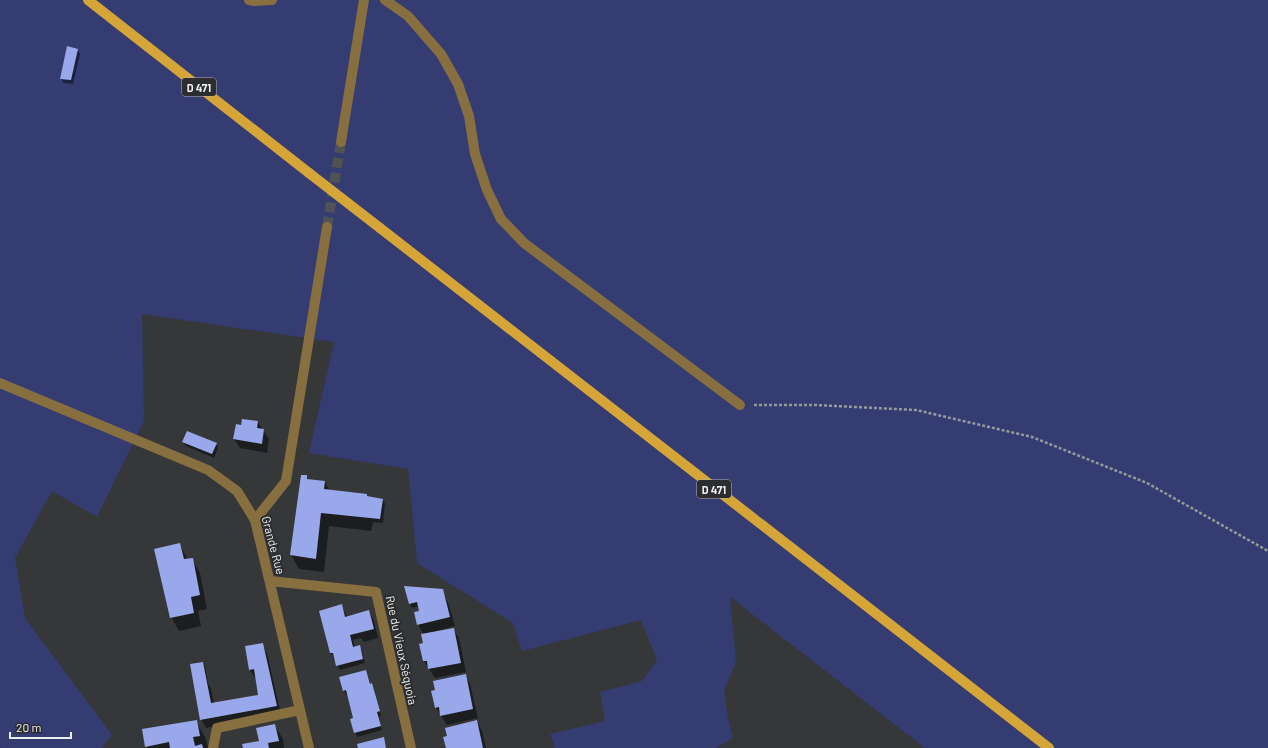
<svg xmlns="http://www.w3.org/2000/svg" width="1268" height="748" viewBox="0 0 1268 748" font-family="Barlow,sans-serif">
	<style>
		.green { fill: #343c72 }
		.shadow { fill: #0007 }
		.building { fill: #99a8ea }
		.lines { fill: none; stroke-linecap: round; stroke-linejoin: round }
		.minor-tunnel { stroke: #515254; stroke-width: 10; stroke-dasharray: 10 5; stroke-linecap: butt }
		.path { stroke: #98999b; stroke-width: 2.5; stroke-dasharray: 3 2; stroke-linecap: butt }
		.minor { stroke: #876f40; stroke-width: 10 }
		.major { stroke: #d6a538; stroke-width: 10 }
		.major-bridge { stroke: #d6a538; stroke-width: 10 }
		.labels { text-anchor: middle; dominant-baseline: central; stroke-width: 4; stroke-linejoin: round; paint-order: stroke }
		.shield { fill: #2c2d2f; stroke: #b3b4b5; stroke-width: 1 }
		.shield-label { font-size: 11px; font-weight: bold; fill: #edeeef }
		.street-label { font-size: 12px; fill: #edeeef; stroke: #2c2d2f }
	</style>
	<rect width="100%" height="100%" fill="#363739"/>
	<path class="green" d="M0,0H1268V748H925L730,597L736,662L724,691L728,719L733,738L716,748H555L550,734L605,721L600,692L642,681L657,660L641,620L522,651L513,623L417,563L408,469L309,453L334,342L142,314L144,421L97,517L52,491L15,558L25,618L112,735L101,748H2L0,747Z"/>
	<g class="shadow">
		<path d="M78,50L80,54L73,84L64,83L61,79Z"/>
		<path d="M258,422L269,439L267,453L240,448L234,439L241,426Z"/>
		<path d="M183,442L216,444L218,448L214,458L186,446Z"/>
		<path d="M306,476L309,480L325,482L330,491L367,495L368,498L383,500L385,504L383,523L373,522L371,531L329,526L324,572L299,569L291,555Z"/>
		<path d="M180,545L188,560L192,559L200,573L207,609L198,611L201,626L179,631L171,617Z"/>
		<path d="M406,588L442,590L449,605L455,626L436,631V632L453,629L459,638L466,672L435,678L424,661L421,645L424,644V635L418,625L415,613L421,612L419,606L412,608L410,604Z"/>
		<path d="M342,606L347,617L369,612L374,621L378,638L364,642L361,638L353,640L355,648L359,646L362,651L365,663L340,670L331,653Z"/>
		<path d="M262,644L267,653L281,715L206,728L201,719L203,663L205,667L208,683L211,688L214,703L259,696L256,679L250,670L246,647Z"/>
		<path d="M366,671L371,685L372,684L374,689L381,716L379,717L382,730L357,737L355,732L354,719L348,694L346,695L344,690Z"/>
		<path d="M465,675L470,684L478,718L447,725L436,708L433,691Z"/>
		<path d="M196,721L206,739L208,748H147L146,746Z"/>
		<path d="M477,721L482,731L486,748H447Z"/>
		<path d="M275,726L283,739L284,748H244L260,742Z"/>
	</g>
	<g class="building">
		<path d="M67,46L78,49L71,80L60,79Z"/>
		<path d="M242,419L258,421L257,428L264,429L262,444L233,439L236,424L241,425Z"/>
		<path d="M187,431L217,443L212,454L182,442Z"/>
		<path d="M301,475H307V479L325,481L324,489L367,494V496L383,499L380,519L321,513L316,559L290,555Z"/>
		<path d="M180,543L184,559L193,558L200,595L191,597L194,613L170,618L154,549Z"/>
		<path d="M404,586L443,589L450,617L417,625L414,612L419,611L417,602L409,604Z"/>
		<path d="M342,604L345,617L369,610L374,629L350,635L353,647L360,645L363,659L336,666L333,653H330L319,611Z"/>
		<path d="M454,628L461,663L428,669L427,661H423L419,644L423,643L421,634Z"/>
		<path d="M263,643L277,706L200,720L190,664L203,662L211,703L258,695L254,669L249,670L245,646Z"/>
		<path d="M366,670L370,684L372,683L380,711L377,712L381,726L354,733L350,719L353,718L346,690L343,691L339,677Z"/>
		<path d="M466,674L473,709L440,716L439,707L435,708L433,699L431,691L435,690L433,681Z"/>
		<path d="M197,720L200,736L193,737L195,746L202,744L203,748H170L169,742L145,747L142,729Z"/>
		<path d="M477,720L483,748H446L443,737L447,736L445,728Z"/>
		<path d="M275,724L279,741L268,743L269,748H243L242,744L259,741L256,728Z"/>
		<path d="M384,737L386,748H358L357,744Z"/>
	</g>
	<g class="lines">
		<path class="minor-tunnel" d="M327,227L341,142"/>
		<path class="path" d="M754,405H816L916,410L1032,437L1147,483L1268,551"/>
		<g class="minor">
			<path d="M249,0L254,1L272,0"/>
			<path d="M385,0L408,16L441,54L458,84L469,116L475,154L487,190L501,219L524,243L740,405"/>
			<path d="M341,142L364,0"/>
			<path d="M0,383L208,470L237,491L255,520L309,748"/>
			<path d="M255,520L286,481L327,227"/>
			<path d="M270,581L376,592L411,748"/>
			<path d="M213,748L217,728L300,710"/>
		</g>
		<g class="major">
			<path d="M88,0L309,173"/>
			<path d="M380,228L1049,748"/>
		</g>
		<path class="major-bridge" d="M309,173L380,228"/>
	</g>
	<g class="labels">
		<g class="shield">
			<rect x="182" y="78" width="34" height="18" rx="3"/>
			<rect x="697" y="480" width="34" height="18" rx="3"/>
		</g>
		<g class="shield-label">
			<text x="199" y="87">D 471</text>
			<text x="714" y="489">D 471</text>
		</g>
		<g class="street-label">
			<text transform="translate(274 545) rotate(75)">Grande Rue</text>
			<text transform="translate(402 650) rotate(78)">Rue du Vieux Séquoia</text>
		</g>
	</g>
	<path d="M10 732v6h61v-6" fill="none" stroke="#edeeef" stroke-width="2"/>
	<text x="16" y="732" font-size="12" fill="#edeeef" stroke="#2c2d2f" stroke-width="3" paint-order="stroke">20 m</text>
</svg>
